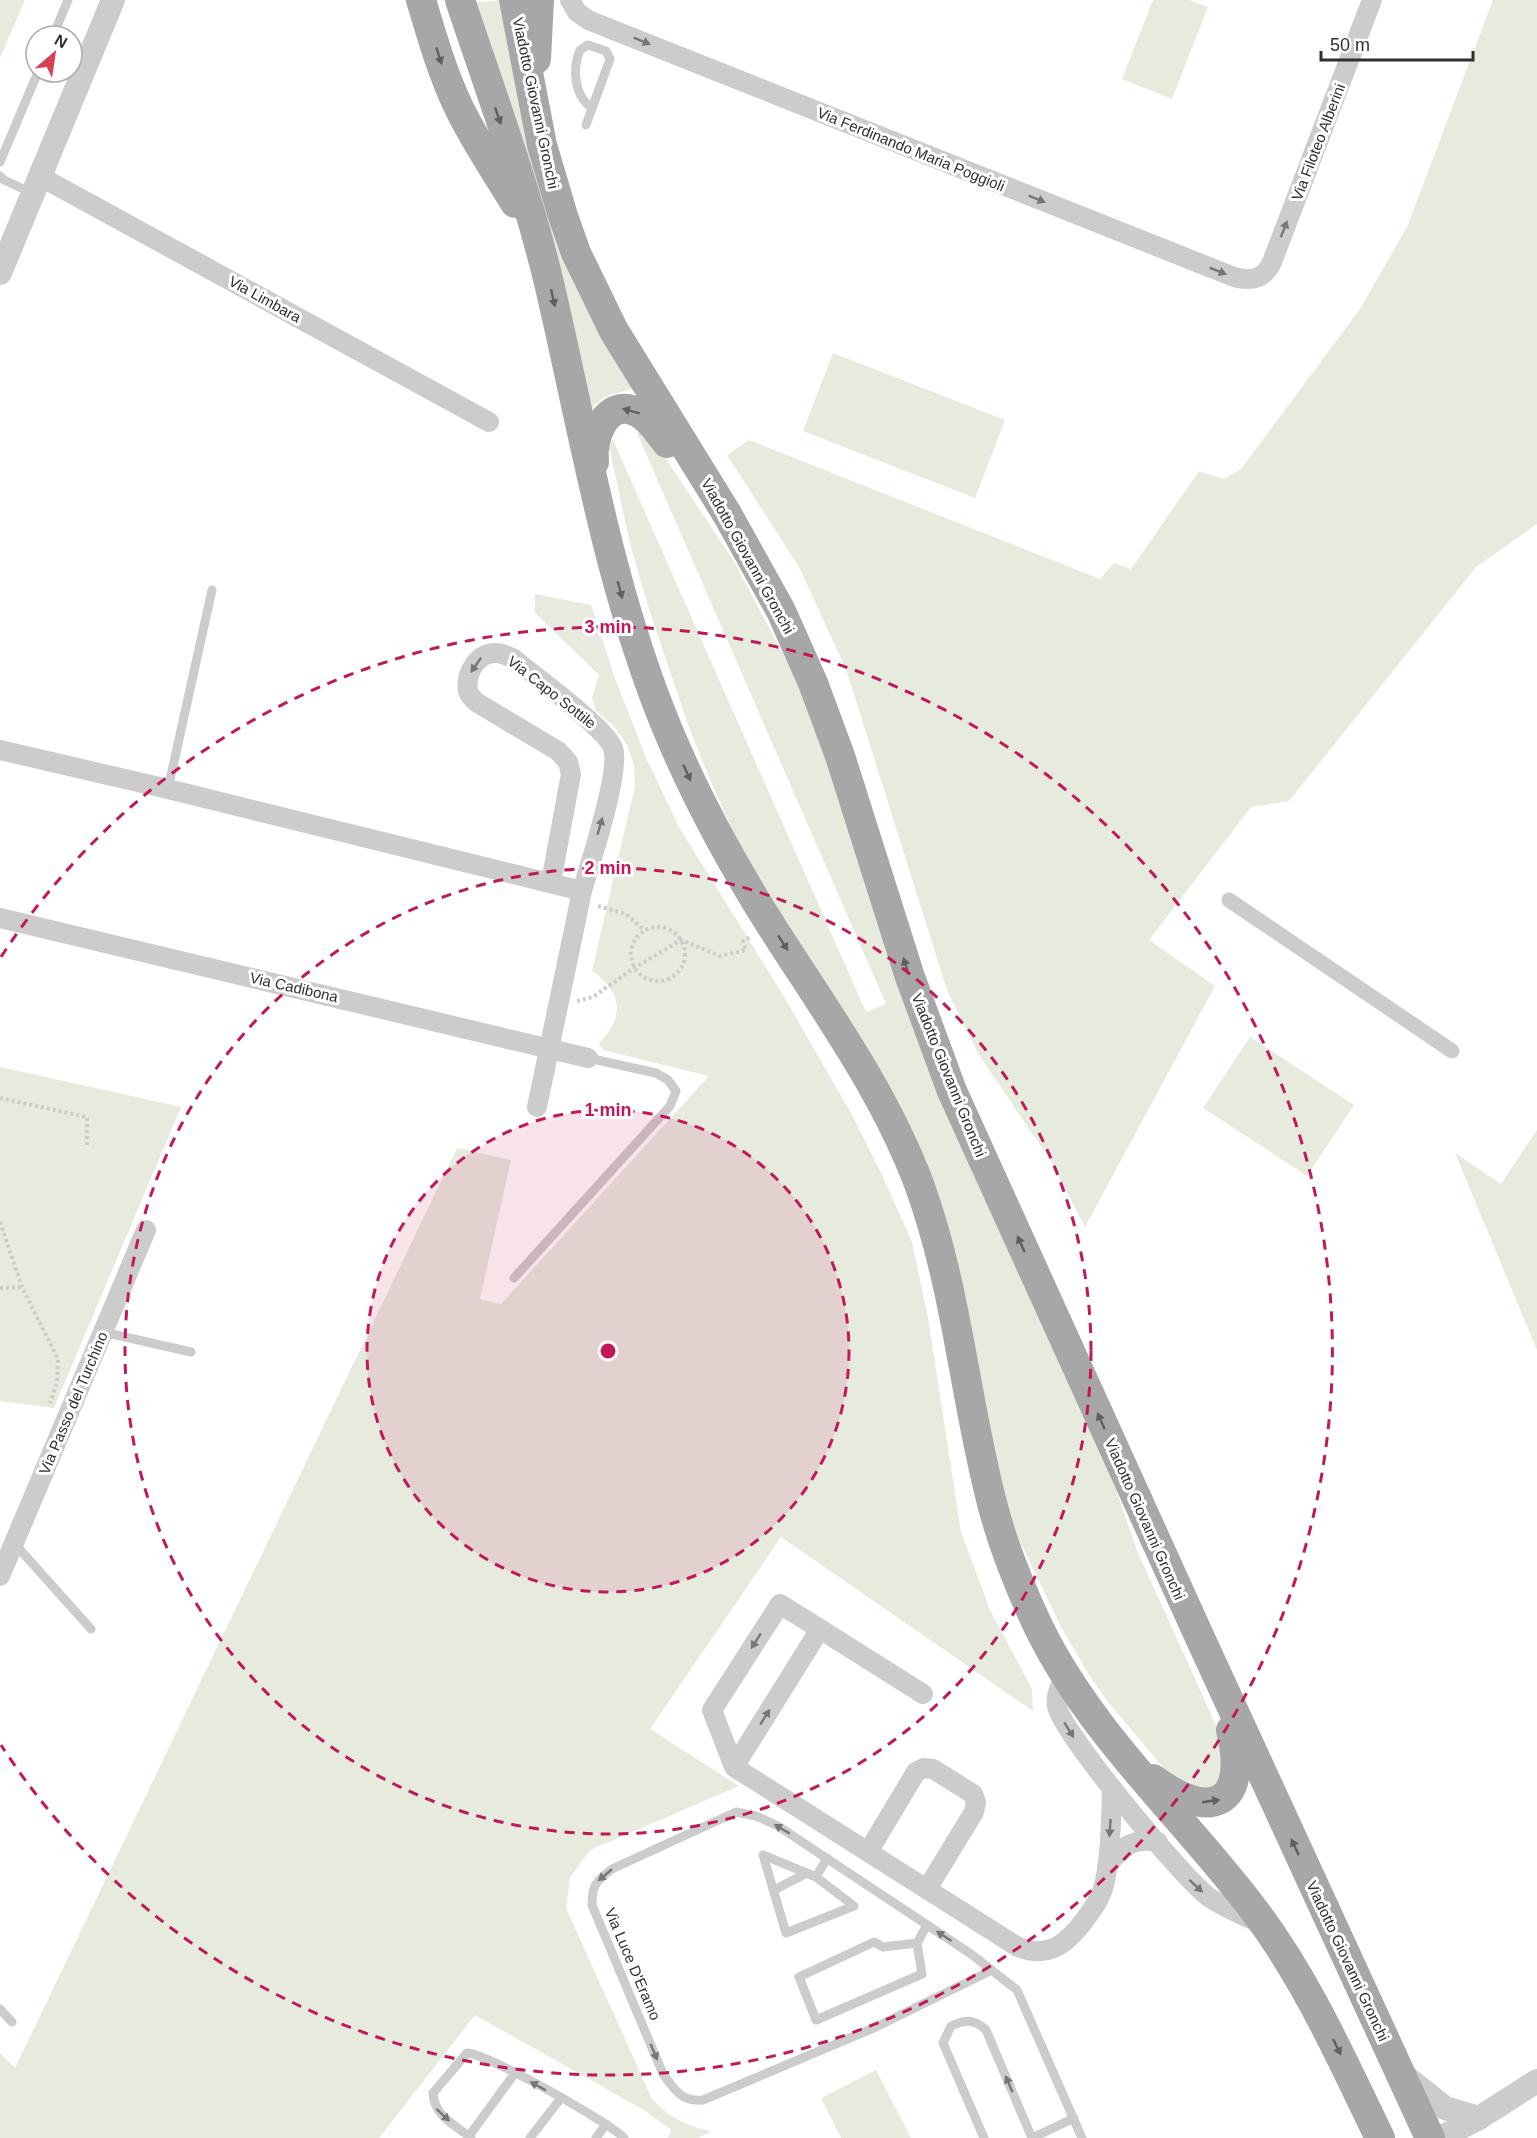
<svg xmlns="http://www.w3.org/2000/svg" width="1537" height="2138" viewBox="0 0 1537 2138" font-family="Arial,sans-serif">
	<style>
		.green { fill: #e6ebde }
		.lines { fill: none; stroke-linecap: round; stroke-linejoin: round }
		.path { stroke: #ccc; stroke-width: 4; stroke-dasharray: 3 3; stroke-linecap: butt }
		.service { stroke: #ccc; stroke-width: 9 }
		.pedestrian { stroke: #ccc; stroke-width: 15 }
		.minor { stroke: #ccc; stroke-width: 20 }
		.tertiary { stroke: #ccc; stroke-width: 24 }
		.primary { stroke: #a7a7a7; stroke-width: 30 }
		.oneway { fill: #767676 }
		.oneway2 { fill: #5f5f5f }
		.ring { fill: none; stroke: #c2185b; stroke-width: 3; stroke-dasharray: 10 8 }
		.labels { text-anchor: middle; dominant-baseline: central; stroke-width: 6; stroke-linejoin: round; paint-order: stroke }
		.street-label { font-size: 15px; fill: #2f2f2f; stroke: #fff }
		.centre { fill: #c2185b; stroke: #fff; stroke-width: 3 }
		.ring-label { font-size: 18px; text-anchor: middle; font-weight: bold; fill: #c2185b; stroke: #fff; stroke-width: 6; stroke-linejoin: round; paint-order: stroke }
	</style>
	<rect width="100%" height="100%" fill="#fff"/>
	<g class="green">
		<path d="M0,0H25L0,58Z"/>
		<path d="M472,0L477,2L503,0L635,388L606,396L588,410Z"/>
		<path d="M1153,0H1190L1208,7L1172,99L1122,79Z"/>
		<path d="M1493,0H1537V524L1476,567L1289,801L1251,807L1149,940L1215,986L1085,1227L1051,1161L979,1055L947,990L846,669L799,567L727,455L749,440L1100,579L1114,563L1131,569L1199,471L1224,479L1241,469L1360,309L1407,227Z"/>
		<path d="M833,353L1005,420L975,498L803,431Z"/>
		<path d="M643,431L648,432L733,560L798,682L1112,1478L1138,1553L1230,1756L1214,1795L1173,1779L1108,1702L1089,1675L1060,1625L1008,1516L963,1297L743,854L708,775L687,722L648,606L630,544L609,446L613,440L866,1012L886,1004L637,433Z"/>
		<path d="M535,594L591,605L616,681L647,760L679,827L783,995L851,1113L882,1175L912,1242L928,1318L961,1532L990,1610L1032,1689L1033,1711L781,1537L650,1729L739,1786L590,1850L570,1878L566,1908L652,2099C671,2119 685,2124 711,2132L698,2138H668L671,2130L647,2112L475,2015L379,2138H0V2053L15,2068L457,1148L511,1160L480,1299L501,1304L709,1076L603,1050L599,1043C625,1017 623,992 592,971L635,786L634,765L627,745L614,726L596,711L592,698L599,675L535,613Z"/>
		<path d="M1250,1037L1354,1105L1307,1176L1203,1108Z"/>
		<path d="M0,1067L181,1107L54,1408L0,1401Z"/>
		<path d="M1537,1130V1350L1455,1153L1501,1184Z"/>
		<path d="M876,2070L911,2138H841L821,2098Z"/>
	</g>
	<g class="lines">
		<g class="path">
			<path d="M598,906L626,914L644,930"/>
			<circle cx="658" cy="954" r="27"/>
			<path d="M577,1001L593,997L634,968L681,940L720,956L746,950L743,941L750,937"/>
			<path d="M0,1098L87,1117V1147"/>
			<path d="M0,1222L22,1287L58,1359L57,1382L50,1403"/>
			<path d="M0,1288L22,1287"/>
		</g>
		<g class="service">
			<path d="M53,36L68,0"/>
			<path d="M586,125L610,59L606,51L588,45L580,50C572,69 574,96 592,108"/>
			<path d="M0,162L38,72"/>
			<path d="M0,176L4,180L32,193"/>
			<path d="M168,789L212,590"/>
			<path d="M514,1278L670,1106L676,1091L668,1080L656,1073L588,1058"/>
			<path d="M103,1332L191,1352"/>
			<path d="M14,1543L91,1629"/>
			<path d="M816,1877L763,1855L786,1933L854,1906L816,1877L827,1858"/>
			<path d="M774,1890L807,1873"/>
			<path d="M917,1943L883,1947L874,1942L799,1977L816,2020L922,1974L917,1943L927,1925"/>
			<path d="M992,1970L876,2027L703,2100C681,2102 675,2090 663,2074L592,1905C592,1885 596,1881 612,1869L736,1812L756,1816L778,1826L971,1954L1017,1990L1082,2138"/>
			<path d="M0,2009L12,2022"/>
			<path d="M469,2136L515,2073"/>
			<path d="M471,2138C454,2124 434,2116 433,2093L467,2053C488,2054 609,2122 624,2138"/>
			<path d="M530,2138L561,2098"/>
			<path d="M596,2138L606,2124"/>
			<path d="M984,2138L943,2043L951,2026C966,2019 974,2019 986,2030L1032,2138"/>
			<path d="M1032,2138L1074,2118"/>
		</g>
		<path class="pedestrian" d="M1229,900L1452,1051"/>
		<g class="minor">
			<path d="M570,0L577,12L588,20L1234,277C1252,282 1264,279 1272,262L1372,0"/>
			<path d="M41,177L489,422"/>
			<path d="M0,750L168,789L582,891C590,864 621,771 613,748C605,727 534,676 514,659C508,656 502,653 496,653C477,652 465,674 468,691C469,695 473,699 476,702L558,751L568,762L571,774L551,882"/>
			<path d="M0,918L588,1058"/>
			<path d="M537,1107L582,891"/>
			<path d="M0,1576L146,1230"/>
			<path d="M820,1629L923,1694"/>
			<path d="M1066,1676C1060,1686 1055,1695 1057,1706C1061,1732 1185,1881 1210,1898C1225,1908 1243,1915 1259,1923"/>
			<path d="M734,1767L820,1629L780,1604L712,1710L734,1767L1018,1947C1049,1959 1066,1944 1084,1921C1092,1910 1101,1898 1104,1885C1111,1857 1111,1817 1112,1788"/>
			<path d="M868,1852L916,1772L924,1768L933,1769L973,1794L976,1802L974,1812L927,1889"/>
			<path d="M1107,1867C1120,1847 1134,1837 1158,1842"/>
		</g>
		<g class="tertiary">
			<path d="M0,273L113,0"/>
			<path d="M1402,2074L1445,2108L1479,2118"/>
			<path d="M1440,2138L1479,2118L1537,2081"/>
		</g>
		<g class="primary">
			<path d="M421,0C432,37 443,75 460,110C476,142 496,172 515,203"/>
			<path d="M460,0C491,93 526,187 549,283C584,432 608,585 667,728C696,798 732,864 772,927C825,1010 884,1091 919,1184C956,1285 964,1392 990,1495C1001,1542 1019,1586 1039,1628C1092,1736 1183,1816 1254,1910C1307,1980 1342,2060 1380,2138"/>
			<path d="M514,0L542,145L563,216L576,253L614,331L727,514L781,611L813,683L840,756L910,977L952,1091L1201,1640L1430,2138"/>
			<path d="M536,59L539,0"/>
			<path d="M594,462C591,438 606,397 637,412C650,418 658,432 667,443"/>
			<path d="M1153,1779C1212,1823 1249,1804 1231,1730"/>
		</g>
	</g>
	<defs><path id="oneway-solid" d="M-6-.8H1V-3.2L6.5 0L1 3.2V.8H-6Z" transform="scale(1.5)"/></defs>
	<g class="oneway">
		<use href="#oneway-solid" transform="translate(642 41) rotate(22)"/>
		<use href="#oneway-solid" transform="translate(1037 199) rotate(22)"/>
		<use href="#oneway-solid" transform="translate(1284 229) rotate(-69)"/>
		<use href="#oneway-solid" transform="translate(1218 271) rotate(22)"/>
		<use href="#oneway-solid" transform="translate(476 665) rotate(125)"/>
		<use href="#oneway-solid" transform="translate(600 826) rotate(-74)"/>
		<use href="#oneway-solid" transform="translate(756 1641) rotate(122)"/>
		<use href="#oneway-solid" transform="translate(765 1717) rotate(-58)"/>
		<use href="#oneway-solid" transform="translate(1069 1730) rotate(58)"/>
		<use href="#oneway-solid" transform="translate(1110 1828) rotate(94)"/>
		<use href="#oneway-solid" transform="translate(782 1829) rotate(-149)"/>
		<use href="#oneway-solid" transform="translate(605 1875) rotate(140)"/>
		<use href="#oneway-solid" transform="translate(1196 1886) rotate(43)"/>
		<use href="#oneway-solid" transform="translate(944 1936) rotate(-147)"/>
		<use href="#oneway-solid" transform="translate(654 2052) rotate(67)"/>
		<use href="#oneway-solid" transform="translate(1009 2084) rotate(-113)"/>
		<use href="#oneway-solid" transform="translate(538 2086) rotate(-151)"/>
		<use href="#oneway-solid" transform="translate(443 2115) rotate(43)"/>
	</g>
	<g class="oneway2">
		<use href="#oneway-solid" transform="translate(439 56) rotate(72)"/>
		<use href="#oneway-solid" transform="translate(498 116) rotate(71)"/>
		<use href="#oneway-solid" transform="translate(553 298) rotate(77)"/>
		<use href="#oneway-solid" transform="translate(631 411) rotate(-165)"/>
		<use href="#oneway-solid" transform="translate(620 590) rotate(75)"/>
		<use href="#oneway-solid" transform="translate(687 773) rotate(65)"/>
		<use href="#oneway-solid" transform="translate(783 943) rotate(57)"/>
		<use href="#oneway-solid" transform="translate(906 966) rotate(-107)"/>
		<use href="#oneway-solid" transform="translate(1021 1244) rotate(-114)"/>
		<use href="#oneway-solid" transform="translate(1101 1421) rotate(-114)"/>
		<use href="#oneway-solid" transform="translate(1211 1801) rotate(-8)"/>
		<use href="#oneway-solid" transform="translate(1295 1847) rotate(-115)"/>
		<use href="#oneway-solid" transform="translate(1337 2047) rotate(64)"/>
	</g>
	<circle cx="608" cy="1351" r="241" fill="#c2185b" fill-opacity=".12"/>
	<g class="ring">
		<circle cx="608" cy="1351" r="241"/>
		<circle cx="608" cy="1351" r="483"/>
		<path d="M1 957A724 724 0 1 1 1 1745"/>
	</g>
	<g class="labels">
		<g class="street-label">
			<text transform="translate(536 103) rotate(78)">Viadotto Giovanni Gronchi</text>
			<text transform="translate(1318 142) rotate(-69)">Via Filoteo Alberini</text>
			<text transform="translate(911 149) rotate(22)">Via Ferdinando Maria Poggioli</text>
			<text transform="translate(265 299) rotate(29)">Via Limbara</text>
			<text transform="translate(748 556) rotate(61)">Viadotto Giovanni Gronchi</text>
			<text transform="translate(552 692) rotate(38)">Via Capo Sottile</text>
			<text transform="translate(294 987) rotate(13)">Via Cadibona</text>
			<text transform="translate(949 1075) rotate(68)">Viadotto Giovanni Gronchi</text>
			<text transform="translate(73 1403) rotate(-67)">Via Passo del Turchino</text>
			<text transform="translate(1145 1519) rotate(66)">Viadotto Giovanni Gronchi</text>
			<text transform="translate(1348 1961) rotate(65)">Viadotto Giovanni Gronchi</text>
			<text transform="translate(633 1964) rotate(67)">Via Luce D'Eramo</text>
		</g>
	</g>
	<circle cx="608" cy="1351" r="9" class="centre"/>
	<g class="ring-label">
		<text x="608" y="633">3 min</text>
		<text x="608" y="874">2 min</text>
		<text x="608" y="1116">1 min</text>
	</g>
	<g transform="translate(54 54) rotate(29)"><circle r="28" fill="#ffffff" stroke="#acacac" stroke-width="1.5"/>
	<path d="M0-4.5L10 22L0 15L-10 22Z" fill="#d74056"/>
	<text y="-9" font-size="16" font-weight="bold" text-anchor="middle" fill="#2f2f2f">N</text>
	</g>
	<path d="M1321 51v9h152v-9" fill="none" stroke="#2f2f2f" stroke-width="3"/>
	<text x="1330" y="51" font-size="18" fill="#2f2f2f" stroke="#ffffff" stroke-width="4.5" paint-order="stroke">50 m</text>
</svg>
